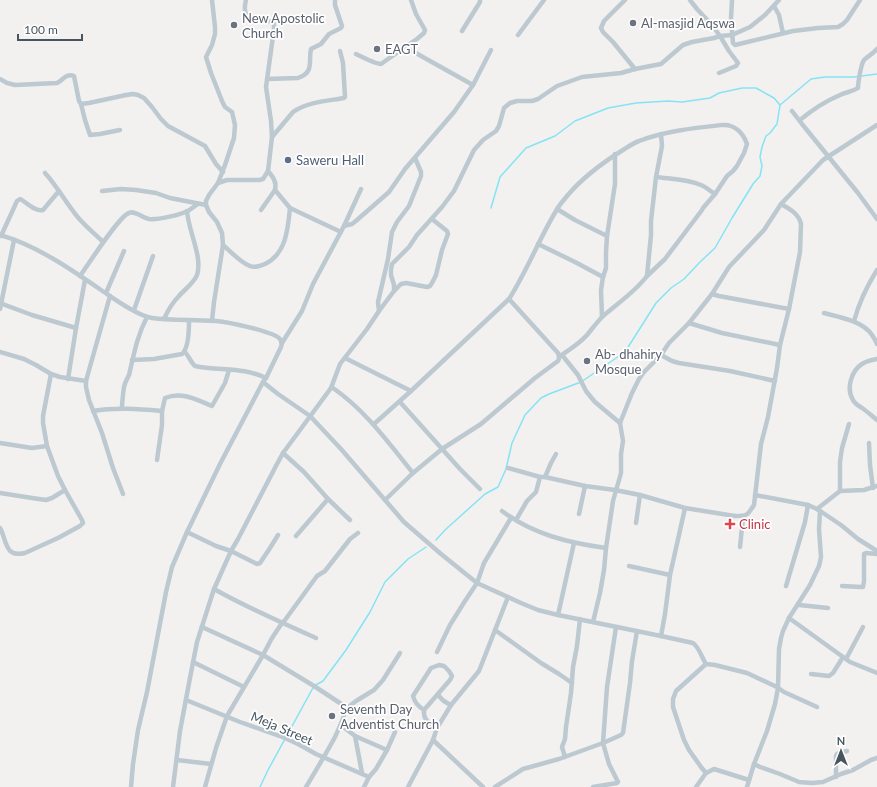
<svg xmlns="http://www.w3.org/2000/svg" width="877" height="787" viewBox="0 0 877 787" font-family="Lato,sans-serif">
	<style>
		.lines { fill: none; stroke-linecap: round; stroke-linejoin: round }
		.stream { stroke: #84e4f4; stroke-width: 1.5 }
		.minor { stroke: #bcc9d0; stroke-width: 4.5 }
		.worship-dot { fill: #6b7280; stroke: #fff; stroke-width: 1.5 }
		.service-dot { fill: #5c6f8a; stroke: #fff; stroke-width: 1.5 }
		.health-dot { fill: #e0444e; stroke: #fff; stroke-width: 1.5 }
		.labels { text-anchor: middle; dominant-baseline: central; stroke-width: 3.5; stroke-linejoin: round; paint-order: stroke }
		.worship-label { font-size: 13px; fill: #5b616d; stroke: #fff; text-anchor: start }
		.service-label { font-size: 13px; fill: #4e5e75; stroke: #fff; text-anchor: start }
		.health-label { font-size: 13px; fill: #be3a42; stroke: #fff; text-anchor: start }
		.street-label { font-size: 13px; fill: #46555f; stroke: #fff }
	</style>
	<rect width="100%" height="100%" fill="#f3f0f0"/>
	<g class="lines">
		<g class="stream">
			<path d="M491,208L500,177L526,148L555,136L575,121L608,108L636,103L668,101L682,102L710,98L719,93L742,88H756L774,98L780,105"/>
			<path d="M436,540L445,530L485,494L498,487L506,469L512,443L525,415L541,398L549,394L581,382L625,352L656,303L671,288L684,279L700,262L715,248L732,218L753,184L760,176L762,166L760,157L762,147L766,136L770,133L777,124L780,105L811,79L825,77H854L877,74"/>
			<path d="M260,787L268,770L314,686L323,681L346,650L370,612L385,582L408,559L426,547"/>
		</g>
		<g class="minor">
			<path d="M212,0L215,27V34L212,45L206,57L211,73L222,101L225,107L232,112L235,125L234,138L225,165L218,183L209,195L206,201V205L209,212L217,222L222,233L223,245L214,302L212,321"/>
			<path d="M625,0L604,21L601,28L603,32L613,42L635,69"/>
			<path d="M690,0L697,9L712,25L720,36L729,51L738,63L736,66L719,73"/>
			<path d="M732,0L731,18L733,43L735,45L793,31L818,28L838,27L843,24L847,20L860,0"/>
			<path d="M774,6L779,15L783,33"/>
			<path d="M462,31L480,2V0"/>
			<path d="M518,35L544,0"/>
			<path d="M405,47L473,85"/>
			<path d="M356,54C362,57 376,64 381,64L405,47L417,39L424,33L425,30L416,14L411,0"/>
			<path d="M0,79L7,83L15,85L57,83C63,80 66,73 74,76L79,101L81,104L89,103L126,95L133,94L138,95L144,98L152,107L161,119L168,126L205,146L216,164L223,172"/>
			<path d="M267,79L298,78C315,72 308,61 311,49L321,44L329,34L341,28L342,26L335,5V0"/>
			<path d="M81,104L85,120L90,135L100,134L120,130"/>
			<path d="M792,111L802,124L858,193L877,219"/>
			<path d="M800,120C812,110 826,101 840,95C846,92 852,92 858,88C858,83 861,64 864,60C868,56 873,54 877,49"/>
			<path d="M272,137L293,112C307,102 327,101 344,98L345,97L343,63L340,51"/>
			<path d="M45,173C56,185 63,198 73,211C81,223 93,232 103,242"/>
			<path d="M656,177C671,179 687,179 701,185C706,187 710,191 715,194"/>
			<path d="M218,183L227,180H259L263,179L268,171L272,137L271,121L266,87L274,29V24L272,22C266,20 249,19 246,14C244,10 245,4 246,0"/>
			<path d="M102,191L121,189L136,190L156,193L170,198L206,205"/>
			<path d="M290,208L341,232"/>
			<path d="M557,209L575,220L607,236"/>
			<path d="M261,210L275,190C277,182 273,177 268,171"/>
			<path d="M344,226L352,224L357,220L389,192L405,169L454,112L473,85L491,50"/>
			<path d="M0,235C38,246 72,270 104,292C116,300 138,316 152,318C173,321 195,319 216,321C227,322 273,331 280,339C282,342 282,344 281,347L266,378L263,382L220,464L187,532L172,567L166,592L147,692L138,730L133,764L131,787"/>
			<path d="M1,236L17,201L20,199L22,200C28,204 36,212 43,210L59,191"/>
			<path d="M538,244L575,262L603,277"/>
			<path d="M223,245C230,251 241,263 250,266C255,268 260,266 265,264C286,254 288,229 290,208L275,190"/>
			<path d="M80,276C88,265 119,216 129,213C135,210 142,218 149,219C158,220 179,215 188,211C191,209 195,206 198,204"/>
			<path d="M394,291V285L391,275V269L392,264L409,247L417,235L442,207L454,191L474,150L483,140L496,131L499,126L504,108L510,103L517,101H532L538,99L557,86L582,77L621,73L635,69L661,64L683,45L692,42L714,38L720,36L732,35L750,27L765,15L779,0"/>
			<path d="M106,293L124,251"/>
			<path d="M712,294L719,296L789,309"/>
			<path d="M110,296L91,363L86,381V387L89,400L102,433L113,468L123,494"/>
			<path d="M0,303L32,315L76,328"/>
			<path d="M0,309L14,240"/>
			<path d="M134,310L153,256"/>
			<path d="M379,311L378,302L388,259L392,232L397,222L409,206L421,176V172L415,158"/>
			<path d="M824,313C839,317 863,321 872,335C874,338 876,341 877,344"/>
			<path d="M602,317L601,290L603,277L606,268V252L607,236L615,184V154"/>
			<path d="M164,319C168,310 172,303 179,296C184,290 194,283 197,275C203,257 188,230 187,211"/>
			<path d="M854,321C859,303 867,286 877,270"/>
			<path d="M689,323L722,333L780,345"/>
			<path d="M282,343L302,311L313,284L344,226L361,189"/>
			<path d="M0,352L24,359L36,365L51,374L60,377L86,381"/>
			<path d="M185,352C188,355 192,364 195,366C219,371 244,367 266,378"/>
			<path d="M562,355L578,375L586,391L590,396L595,402L620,423"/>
			<path d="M661,355L672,361L679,363L730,371L775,381"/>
			<path d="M560,356C569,350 579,344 587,335C592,329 597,322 603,316C618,303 635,292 647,276L651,235V221L656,177L662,146L661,134"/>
			<path d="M345,358L411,391"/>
			<path d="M877,359C872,360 867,361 862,364C851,371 846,389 853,400C855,404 859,406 862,408C868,412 872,416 877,420"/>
			<path d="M132,360L154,359L182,354C189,348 189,330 189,321"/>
			<path d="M68,379L76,328L85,280"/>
			<path d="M263,382L278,394L310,416L341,449L404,522L441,554L477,583L521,603L538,610L558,615L661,636L665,614L670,575L685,508"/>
			<path d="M331,388L340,364L367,329L379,311L394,291L401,284L406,283L427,287L430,286L432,283L436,275L442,250L448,234L447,231L432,219"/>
			<path d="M400,402L460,469L480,489"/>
			<path d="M122,409C122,401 123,394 124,387C125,382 127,379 129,375C134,354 137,336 147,317"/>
			<path d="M93,411C116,407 139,409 162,411"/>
			<path d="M374,424L411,391L509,299C527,271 539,239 556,211C559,205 563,201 567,196C583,177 602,163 623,150C628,147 633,143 639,141C665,131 694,128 722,125C735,124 743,133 747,144L744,153L737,166L733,171L727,176L715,194L703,208L702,210L665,259L647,276"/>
			<path d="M0,443L32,448L47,446"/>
			<path d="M869,443L870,465L873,488"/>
			<path d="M283,453L304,472L328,499L350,520"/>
			<path d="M157,460L162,425V411L165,398C182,391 197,400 212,406L225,383L229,370"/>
			<path d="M508,468L540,477"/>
			<path d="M545,477L551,463L556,454"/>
			<path d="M840,491V462L842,448L849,424"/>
			<path d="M0,493L32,498L46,500L52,498L65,490"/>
			<path d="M755,495L808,505L817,509L841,525L858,539L877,551"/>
			<path d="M385,500L413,473L442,449L481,424L535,378L558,361C560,358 559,356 558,353L509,299"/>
			<path d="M817,509L840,491L864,490L877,486"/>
			<path d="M502,511C532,534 569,543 606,548"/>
			<path d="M579,514L585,486"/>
			<path d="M516,520L527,501L536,492L540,477H545L585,486L615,490L640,495L685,508L735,516C747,516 747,516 754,505L761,444L768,417L777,368L780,345L789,309L800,252L801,224C799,214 790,209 781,204"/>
			<path d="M636,523L640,495"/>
			<path d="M0,528C7,540 4,558 25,553L58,538L80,526L83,523L82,520L65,490L58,476L47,446L43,423V416L51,374"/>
			<path d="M187,532L216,546L231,551L257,564L260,563L270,548L278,535"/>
			<path d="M296,536L328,499"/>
			<path d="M740,547L743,518L742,516"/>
			<path d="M629,566L670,575"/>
			<path d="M786,586L805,522L808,505"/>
			<path d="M842,586L861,587H863L864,581V554L866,553L877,554"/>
			<path d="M214,589C246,607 282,623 316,638"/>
			<path d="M799,605L828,608"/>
			<path d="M558,615L574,543"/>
			<path d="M789,618L850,662L877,673"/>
			<path d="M593,622L600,593L604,570L606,548L613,501L621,473V454L623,441L620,423L632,393L639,379L644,372L661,355L669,343L689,323L712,294L729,267L764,230L781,204L823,160L877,125"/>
			<path d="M202,627L263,655L314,686L346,707C345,717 339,728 335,737C326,754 316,770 306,787"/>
			<path d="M495,630L541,663L559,674L572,683"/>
			<path d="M661,636L693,643C699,647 702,658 706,664L715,665L747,673L777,687L784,692L817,707"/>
			<path d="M437,652L450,625L465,601L477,583L484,563L511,518"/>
			<path d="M846,659L863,627"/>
			<path d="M193,662L244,687"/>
			<path d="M706,664L676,691L673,699V707L684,740L689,750L701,767L706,773"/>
			<path d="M811,674L829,676L833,673L843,657"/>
			<path d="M438,694C441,700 445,702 451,705"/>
			<path d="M186,700L240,722L285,738L298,744L316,754L369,777"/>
			<path d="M346,709L356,701L374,690L383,680L400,653"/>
			<path d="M424,710C418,706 415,703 413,696L431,668L439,665L444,666L449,671L452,676L450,680L424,710C423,721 429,722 437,728"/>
			<path d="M341,725L355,736L362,773"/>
			<path d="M355,736L387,750"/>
			<path d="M433,740L483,787"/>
			<path d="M565,757L562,747L565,739L566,727L571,693L573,667L577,646L580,619"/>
			<path d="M177,760L211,764"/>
			<path d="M754,764L760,767L780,774L799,782L812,783L823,782L841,774L853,770L871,760L877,758"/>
			<path d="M836,777V756L837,754L847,751"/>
			<path d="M173,787L180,731L190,678L197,642L214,589L231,551L238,539L277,464L283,453L331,388H333C366,411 388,442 413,473"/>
			<path d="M205,787L216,748L227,716L263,655L272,638L282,623L285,620L317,576L325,571L350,539L358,533"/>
			<path d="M364,787L369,777L376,769L387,750L395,732"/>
			<path d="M408,787L433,740L437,728L451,705L479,671L508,597"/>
			<path d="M495,787L523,769L559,759L603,743L621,735L623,733L630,683L632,661L637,631"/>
			<path d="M593,787L617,783L618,782L609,764L603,743L607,687L616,627"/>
			<path d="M696,787L706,773L714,769L749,780"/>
			<path d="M747,787L754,764L767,731L775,704L778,688L779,649L781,638L783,631L789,618L810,585L819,566L821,557L819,529L820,511"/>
		</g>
	</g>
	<g class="worship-dot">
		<circle cx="633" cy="23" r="4"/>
		<circle cx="234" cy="25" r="4"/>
		<circle cx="377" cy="49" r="4"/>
		<circle cx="587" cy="361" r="4"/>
		<circle cx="332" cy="716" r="4"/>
	</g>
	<circle class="service-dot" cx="288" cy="160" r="4"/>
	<path class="health-dot" d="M728 518h4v4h4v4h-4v4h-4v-4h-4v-4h4z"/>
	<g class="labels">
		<g class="worship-label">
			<text x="242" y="18">New Apostolic<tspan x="242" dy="15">Church</tspan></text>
			<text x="641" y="23">Al-masjid Aqswa</text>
			<text x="385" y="49">EAGT</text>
			<text x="595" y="354">Ab- dhahiry<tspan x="595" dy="15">Mosque</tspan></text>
			<text x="340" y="709">Seventh Day<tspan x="340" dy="15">Adventist Church</tspan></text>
		</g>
		<g class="service-label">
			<text x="296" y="160">Saweru Hall</text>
		</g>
		<g class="health-label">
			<text x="739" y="524">Clinic</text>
		</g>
		<g class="street-label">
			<text transform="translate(282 728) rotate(23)">Meja Street</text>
		</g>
	</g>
	<g transform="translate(841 751)" stroke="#ffffff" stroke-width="3" paint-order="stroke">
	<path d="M0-3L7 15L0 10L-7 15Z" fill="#46555f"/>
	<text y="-6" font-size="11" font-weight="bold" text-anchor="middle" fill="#46555f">N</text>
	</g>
	<path d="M18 34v6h64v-6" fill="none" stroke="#46555f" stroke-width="2"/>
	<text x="24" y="34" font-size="12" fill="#46555f" stroke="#ffffff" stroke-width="3" paint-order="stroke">100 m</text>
</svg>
